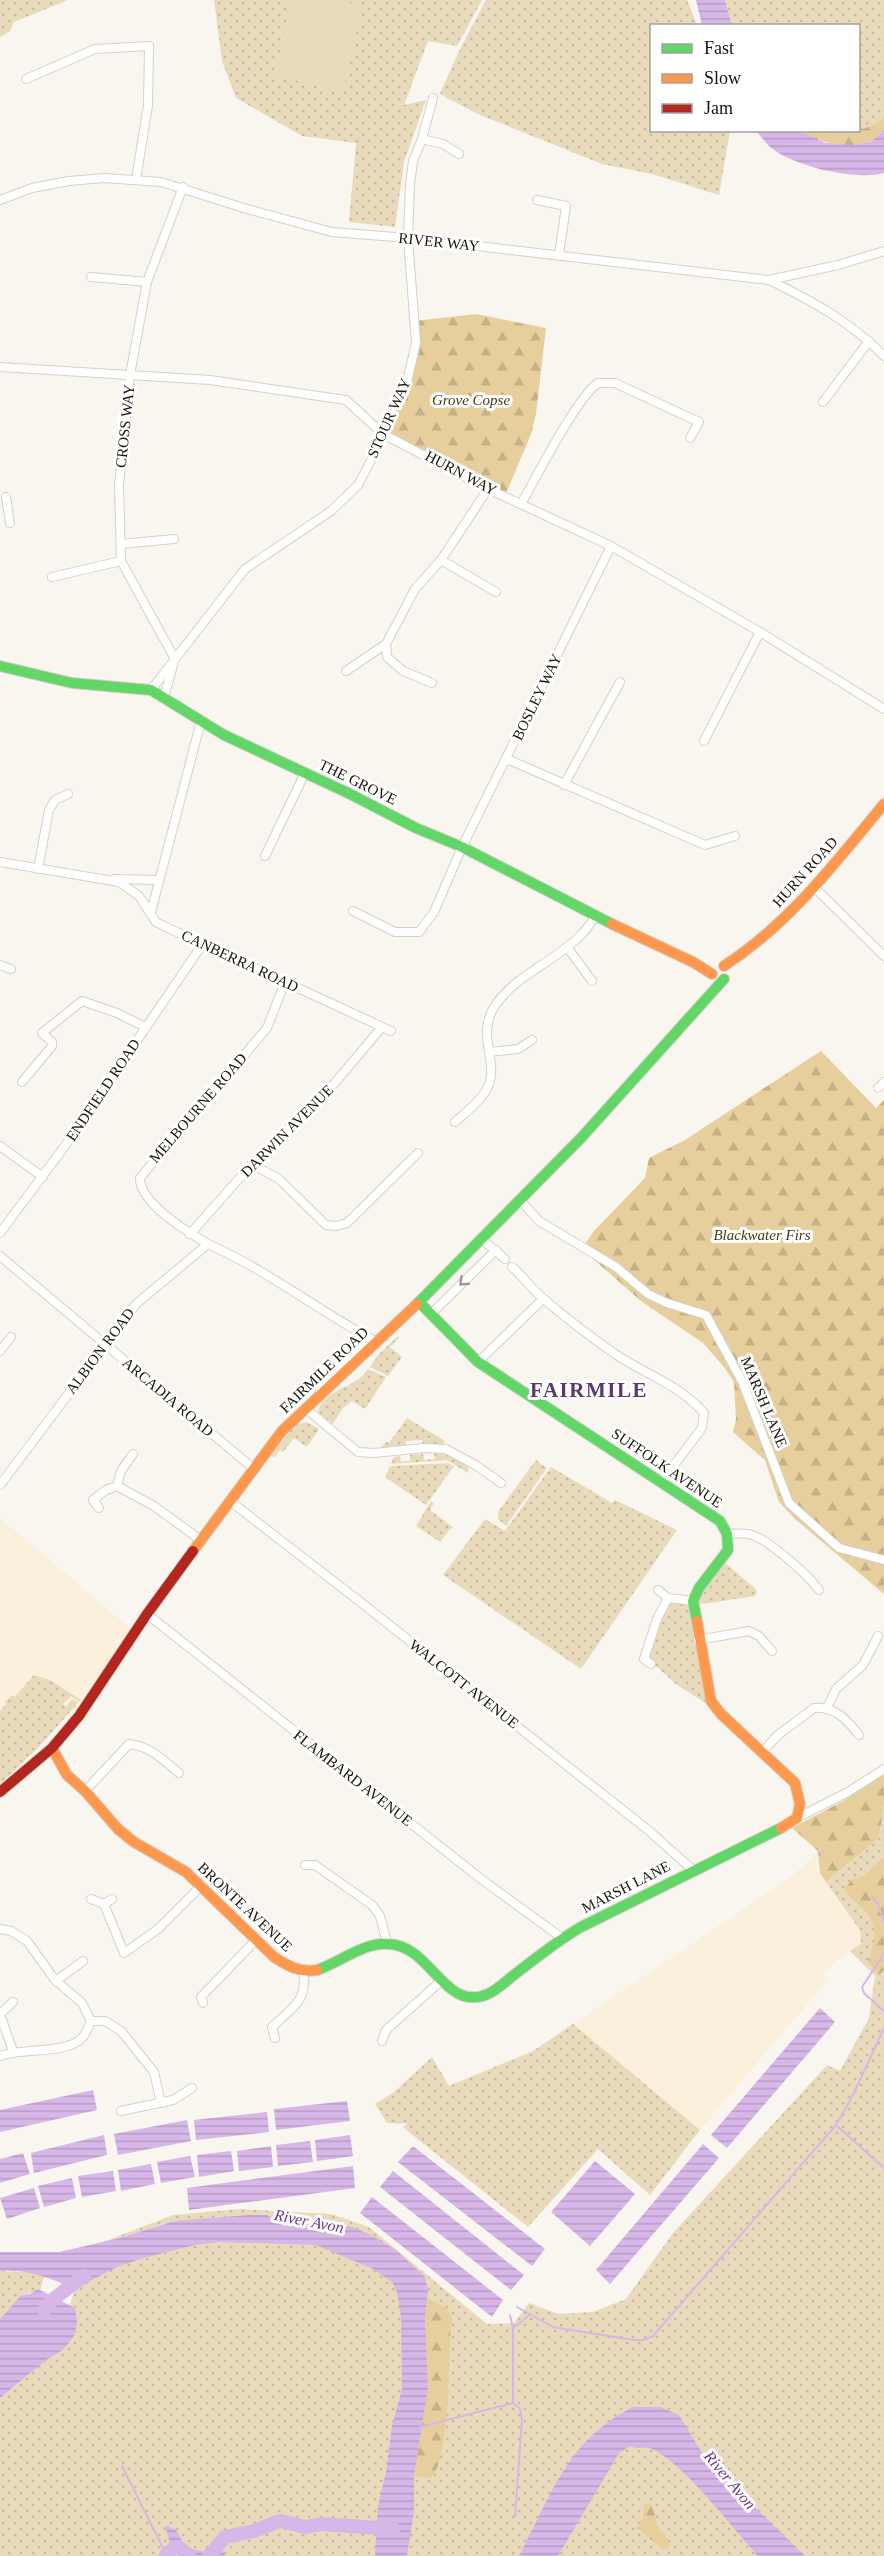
<svg xmlns="http://www.w3.org/2000/svg" width="884" height="2556" viewBox="0 0 884 2556" font-family="Georgia,serif">
	<style>
		.built { fill: #fbf0db }
		.green { fill: url(#green-dots) }
		.forest { fill: url(#forest-firs) }
		.pitch { fill: #e9dabb }
		.water { fill: url(#water-rules) }
		.lines { fill: none; stroke-linecap: round; stroke-linejoin: round }
		.stream { stroke: #d7b6e8; stroke-width: 2 }
		.river { stroke: #d7b6e8; stroke-width: 14 }
		.street-casing { stroke: #d4d1c9; stroke-width: 10 }
		.fast-casing { stroke: #d4d1c9; stroke-width: 12 }
		.slow-casing { stroke: #d4d1c9; stroke-width: 12 }
		.jam-casing { stroke: #d4d1c9; stroke-width: 12 }
		.street { stroke: #fefefd; stroke-width: 8 }
		.fast { stroke: #63d668; stroke-width: 10 }
		.slow { stroke: #ff974d; stroke-width: 10 }
		.jam { stroke: #b3261e; stroke-width: 10 }
		.oneway { stroke: #979590 }
		.labels { text-anchor: middle; dominant-baseline: central; stroke-width: 6; stroke-linejoin: round; paint-order: stroke }
		.street-label { font-size: 15px; fill: #19150b; stroke: #fff }
		.park-label { font-size: 15px; font-style: italic; fill: #4a3a14; stroke: #fff }
		.water-label { font-size: 16px; font-style: italic; fill: #6c348b; stroke: #fff }
		.district-label { font-size: 21px; font-weight: bold; letter-spacing: 1.5px; fill: #5c3871; stroke: #fff }
	</style>
	<defs>
		<pattern id="green-dots" width="8" height="8" patternUnits="userSpaceOnUse" patternTransform="scale(1.5)"><rect width="8" height="8" fill="#e9dabb"/><path d="M2 2h.1M6 6h.1" fill="none" stroke="#c7ba9f" stroke-width="1.8" stroke-linecap="round"/></pattern>
		<pattern id="forest-firs" width="22" height="20" patternUnits="userSpaceOnUse" patternTransform="scale(1.5)"><rect width="22" height="20" fill="#e6cf9c"/><path d="M5 1l3.5 6h-7zM16 11l3.5 6h-7z" fill="#c5b185"/></pattern>
		<pattern id="water-rules" width="6" height="5" patternUnits="userSpaceOnUse" patternTransform="scale(1.5)"><rect width="6" height="5" fill="#d7b6e8"/><path d="M0 2.5h6" fill="none" stroke="#b89cc6"/></pattern>
	</defs>
	<rect width="100%" height="100%" fill="#f9f6f0"/>
	<g class="built">
		<path d="M0,1518L131,1629L84,1696L37,1749L0,1784Z"/>
		<path d="M818,1851L820,1873L860,1930L861,1944L839,1959L824,1974L829,1979L700,2130L573,2024L792,1876Z"/>
	</g>
	<g class="green">
		<path d="M0,0H68L14,22L10,31L0,37Z"/>
		<path d="M214,0H482L457,46L428,41L404,105L426,100L404,162L395,227L349,222L356,143L302,136L236,98L222,61Z"/>
		<path d="M486,0H687L697,25L652,26V130L730,131L719,195L652,174L602,164L480,115L445,97L440,93L460,49Z"/>
		<path d="M725,0H884V130L871,142L801,131L858,130V26L732,25Z"/>
		<path d="M398,1336L399,1338L390,1347L402,1357L388,1376L370,1367L378,1355Z"/>
		<path d="M368,1369L386,1377L365,1409L352,1401L343,1408L333,1424L318,1412C322,1392 350,1388 362,1376C364,1374 366,1371 368,1369Z"/>
		<path d="M407,1418L445,1441L443,1445H423L422,1440L406,1441L407,1447L383,1449L381,1447L386,1442L389,1443Z"/>
		<path d="M307,1422L319,1429L307,1447L294,1438L283,1452L280,1450L274,1458L271,1455L295,1425Z"/>
		<path d="M434,1453L448,1455L469,1466L468,1473L447,1460L391,1464L394,1457L400,1456L401,1462L410,1461V1455L423,1454L424,1460L435,1459Z"/>
		<path d="M536,1460L547,1468L506,1526L498,1519V1512Z"/>
		<path d="M448,1463L454,1466L426,1505L385,1477L390,1466Z"/>
		<path d="M551,1467L612,1503L615,1500L677,1530L581,1669L443,1575L485,1519L505,1531Z"/>
		<path d="M431,1501L434,1503L430,1510L454,1528L450,1529L440,1542L416,1526Z"/>
		<path d="M724,1562L757,1590L755,1596L696,1605L699,1594Z"/>
		<path d="M669,1603L690,1604L707,1704L677,1685L646,1657Z"/>
		<path d="M34,1675L50,1680L81,1700L79,1702L71,1696L63,1704L66,1707L72,1699L78,1703L37,1749L0,1784V1711L6,1704L5,1702L12,1695L15,1697Z"/>
		<path d="M884,1804V2556H0V2398L45,2361L64,2349L75,2308L70,2305L75,2289L109,2271L103,2242L173,2215L239,2209L331,2214L369,2227L487,2324L514,2323L529,2303L558,2314L593,2312L626,2299L673,2233L827,2065L840,2071L869,2018L875,1976L850,1951L861,1944L860,1930L826,1882L879,1838Z"/>
		<path d="M573,2024L700,2130L650,2195L598,2149L528,2227L415,2137L403,2127L407,2124L387,2123L375,2104L393,2093L432,2057L449,2086L533,2051Z"/>
		<path d="M0,2271L28,2272L44,2276L40,2291L21,2295L0,2319Z"/>
	</g>
	<g class="forest">
		<path d="M884,118V130C880,134 875,140 869,142C847,151 820,143 801,131C831,130 859,138 884,118Z"/>
		<path d="M476,314L546,328L536,414L531,434L505,496L383,434L406,386L415,321Z"/>
		<path d="M821,1051L876,1108L884,1100V1594L795,1519L779,1502L765,1460L733,1432L736,1419L734,1382L724,1367L703,1343L641,1301L582,1249L593,1232L645,1178L649,1158L685,1140Z"/>
		<path d="M884,1774V1804L879,1838L826,1882L820,1873L818,1851L792,1828L845,1800Z"/>
		<path d="M884,1857V1970L879,1975L868,1962C873,1947 879,1928 868,1914C860,1904 851,1900 844,1889L852,1880L865,1875Z"/>
		<path d="M427,2298L445,2307L452,2316C447,2351 452,2456 431,2478L414,2476L428,2388L425,2318Z"/>
		<path d="M644,2504L652,2505L659,2531L664,2534L670,2544L668,2549L664,2550L637,2528L643,2518Z"/>
	</g>
	<path class="pitch" d="M291,0H339L362,6L343,93L275,75Z"/>
	<g class="water">
		<path d="M696,0H725L732,25H702Z"/>
		<path d="M884,130V173C855,181 790,166 768,145C764,141 760,135 756,131H801L825,143L852,145L871,142Z"/>
		<path d="M820,2008L835,2022L727,2148L711,2135Z"/>
		<path d="M93,2090L97,2110L0,2132V2110Z"/>
		<path d="M347,2101L350,2121L276,2130L274,2109Z"/>
		<path d="M267,2112L269,2132L196,2140L194,2120Z"/>
		<path d="M187,2120L191,2141L118,2155L114,2134Z"/>
		<path d="M104,2135L107,2155L34,2173L31,2153Z"/>
		<path d="M350,2135L353,2156L317,2161L315,2140Z"/>
		<path d="M310,2141L313,2162L278,2166L276,2145Z"/>
		<path d="M703,2144L719,2158L610,2284L596,2270Z"/>
		<path d="M271,2146L273,2167L239,2171L237,2151Z"/>
		<path d="M413,2146L545,2249L532,2266L398,2162Z"/>
		<path d="M231,2151L234,2171L199,2177L197,2155Z"/>
		<path d="M23,2153L30,2174L0,2183V2159Z"/>
		<path d="M190,2156L195,2177L161,2183L157,2162Z"/>
		<path d="M595,2161L635,2194L590,2246L551,2212Z"/>
		<path d="M151,2164L155,2184L121,2191L118,2170Z"/>
		<path d="M353,2166L355,2188L189,2210L187,2188Z"/>
		<path d="M113,2171L116,2191L82,2197L78,2176Z"/>
		<path d="M393,2171L524,2275L511,2290L380,2187Z"/>
		<path d="M72,2178L76,2198L44,2207L38,2186Z"/>
		<path d="M34,2188L40,2208L7,2219L0,2198Z"/>
		<path d="M372,2197L503,2300L492,2317L360,2213Z"/>
		<path d="M249,2215H267L285,2226L332,2222L352,2227L371,2235L396,2250L425,2277L428,2291L425,2318L428,2388L414,2476V2511L407,2556H375L378,2506L386,2472L392,2426L402,2389L401,2317L397,2292L392,2282L371,2268L316,2245L219,2242L195,2245L143,2258L117,2267L75,2289C51,2278 27,2269 0,2271V2252H59L120,2238L175,2221Z"/>
		<path d="M38,2289L75,2308L77,2323L74,2336L64,2349L45,2361L0,2398V2319L21,2295L30,2294Z"/>
		<path d="M633,2407H660L679,2415L707,2461L805,2556H758C732,2528 685,2464 652,2449C645,2446 637,2450 630,2446L619,2453L558,2556H519C552,2494 566,2441 633,2407Z"/>
		<path d="M168,2526L176,2530L186,2547L204,2552L218,2536L231,2533V2538L220,2545L225,2556H185L181,2552H172L167,2532L164,2527Z"/>
	</g>
	<g class="lines">
		<g class="stream">
			<path d="M872,1897L878,1904L884,1922"/>
			<path d="M884,1954L862,1987L864,1993L884,2011"/>
			<path d="M836,2125L884,2168"/>
			<path d="M517,2307L553,2327L633,2340H643L653,2336L836,2125L852,2097L884,2028"/>
			<path d="M510,2315L513,2329V2403"/>
			<path d="M513,2328L530,2315"/>
			<path d="M513,2403L520,2409L522,2419L515,2517"/>
			<path d="M420,2427L513,2403"/>
			<path d="M122,2466L167,2556"/>
		</g>
		<g class="river">
			<path d="M44,2311L51,2301L84,2276"/>
			<path d="M166,2555L174,2548H180L189,2556"/>
			<path d="M209,2556L225,2537L254,2531L280,2521L306,2527L321,2524L393,2529"/>
		</g>
		<defs>
			<g id="street">
				<path d="M26,79L95,49L149,46L148,105L136,180"/>
				<path d="M422,139L443,144L459,154"/>
				<path d="M0,200L32,188L69,181L104,178L161,182L247,209L332,232L408,238L769,280L838,265L884,251"/>
				<path d="M537,200L566,206L559,255"/>
				<path d="M91,277L147,282"/>
				<path d="M769,280C812,301 851,322 884,356"/>
				<path d="M0,367L210,380L346,400L383,434L488,489L611,546L760,632L884,709"/>
				<path d="M823,402L869,341"/>
				<path d="M6,497L10,523"/>
				<path d="M521,504C536,478 577,397 598,383H615L699,422L690,438"/>
				<path d="M121,544L174,539"/>
				<path d="M441,560L496,592"/>
				<path d="M52,577L121,561"/>
				<path d="M175,659L121,561L119,485L130,375L147,282L183,187"/>
				<path d="M346,671L386,644"/>
				<path d="M432,683L403,671L387,657L386,644L415,589L441,560L488,489"/>
				<path d="M151,690L245,569L331,511L358,485L379,445L390,413L406,386L416,343L408,238L410,184L413,161L422,139L433,98"/>
				<path d="M164,698L173,665"/>
				<path d="M704,741L760,632"/>
				<path d="M507,759L705,845L735,836"/>
				<path d="M564,785L620,682"/>
				<path d="M265,856L305,773"/>
				<path d="M0,862L119,882L139,896L156,922L164,926L391,1031"/>
				<path d="M38,869L49,810L55,800L68,794"/>
				<path d="M114,879L159,880"/>
				<path d="M813,886L884,956"/>
				<path d="M353,911L395,932H419L434,912L462,847L611,546"/>
				<path d="M151,912L201,721"/>
				<path d="M567,947L592,981"/>
				<path d="M0,965L11,969"/>
				<path d="M489,1052L518,1049L532,1040"/>
				<path d="M22,1082L52,1046V1042L42,1033L82,1001L117,1013L145,1027"/>
				<path d="M878,1088L884,1082"/>
				<path d="M455,1122C465,1113 480,1102 487,1089C501,1063 474,1035 496,1004C517,975 553,962 579,937C585,931 591,923 596,916"/>
				<path d="M0,1146L43,1177"/>
				<path d="M252,1164L279,1179L326,1225L336,1226L347,1223L418,1153"/>
				<path d="M520,1200L539,1221L616,1267L648,1294L667,1303L706,1315L742,1381L789,1503L839,1548L884,1560"/>
				<path d="M0,1233L70,1139L202,945"/>
				<path d="M190,1234L252,1164L322,1098L382,1027"/>
				<path d="M482,1239L505,1259"/>
				<path d="M208,1244C188,1232 140,1204 140,1178L267,1028L285,982"/>
				<path d="M0,1256L254,1469"/>
				<path d="M512,1267C524,1277 533,1291 545,1300C567,1319 591,1337 615,1354C645,1374 680,1385 704,1413L702,1428L662,1481"/>
				<path d="M431,1314L496,1250"/>
				<path d="M0,1351L11,1337"/>
				<path d="M478,1362L543,1299"/>
				<path d="M320,1394V1385L369,1338"/>
				<path d="M305,1408L358,1452L374,1453L424,1448L446,1449L477,1466L501,1483"/>
				<path d="M0,1485L136,1304L208,1244C267,1270 319,1311 375,1341"/>
				<path d="M117,1486L121,1471L133,1454"/>
				<path d="M230,1501L363,1604L648,1830L693,1870"/>
				<path d="M99,1508L93,1500L106,1490L117,1486L154,1506L202,1541"/>
				<path d="M727,1534C735,1534 744,1532 752,1535C769,1540 808,1575 819,1590"/>
				<path d="M658,1590L668,1598"/>
				<path d="M147,1614L481,1879L562,1938"/>
				<path d="M698,1640L749,1631L759,1636L772,1651"/>
				<path d="M651,1664L644,1659L657,1619L668,1598L693,1601"/>
				<path d="M827,1708L836,1689L863,1665L878,1636"/>
				<path d="M762,1752L778,1735L814,1708C835,1706 847,1720 859,1735"/>
				<path d="M85,1791L129,1744C150,1746 163,1760 179,1773"/>
				<path d="M797,1818L848,1792L884,1769"/>
				<path d="M305,1865H315L372,1905L380,1916L387,1943"/>
				<path d="M91,1899L104,1904"/>
				<path d="M112,1899L104,1904L124,1953L158,1929L202,1885"/>
				<path d="M0,1929L11,1931L27,1941L55,1980L82,2003L91,2021C89,2026 86,2034 82,2038C68,2054 21,2048 0,2056"/>
				<path d="M56,1981L83,1961"/>
				<path d="M203,2003L201,1997L256,1940"/>
				<path d="M91,2021H105L121,2031L154,2072L161,2103"/>
				<path d="M275,2038L272,2027C292,2008 308,2001 303,1972"/>
				<path d="M382,2041L386,2030L441,1981"/>
				<path d="M13,2051L0,2014L13,2002"/>
				<path d="M121,2111L173,2100L192,2088"/>
			</g>
			<g id="fast">
				<path d="M0,666L72,683L151,690L224,735L348,793L416,828L462,847L612,924"/>
				<path d="M419,1302L478,1362L720,1521L727,1534L728,1550L699,1588L693,1601L697,1621"/>
				<path d="M417,1304L581,1138L724,979"/>
				<path d="M317,1970C341,1962 363,1942 389,1944C432,1946 444,2013 488,1994C497,1990 506,1981 514,1975C536,1958 557,1941 581,1927L781,1828"/>
			</g>
			<g id="slow">
				<path d="M612,924L693,962L712,974"/>
				<path d="M724,966C789,924 835,863 884,804"/>
				<path d="M193,1551L282,1431L417,1304"/>
				<path d="M697,1621L711,1701L721,1714L795,1783L800,1804L797,1818L781,1828"/>
				<path d="M52,1748L67,1775L85,1791L118,1829L134,1842L186,1872L274,1957C288,1966 300,1973 317,1970"/>
			</g>
			<path id="jam" d="M0,1792L52,1748L79,1716L147,1614L193,1551"/>
		</defs>
		<use href="#street" class="street-casing"/>
		<use href="#fast" class="fast-casing"/>
		<use href="#slow" class="slow-casing"/>
		<use href="#jam" class="jam-casing"/>
		<use href="#street" class="street"/>
		<use href="#fast" class="fast"/>
		<use href="#slow" class="slow"/>
		<use href="#jam" class="jam"/>
	</g>
	<defs><path id="oneway-chevron" d="M-2-3.5L2.5 0L-2 3.5" fill="none" stroke-width="1.6" stroke-linecap="round" stroke-linejoin="round" transform="scale(1.5)"/></defs>
	<use class="oneway" href="#oneway-chevron" transform="translate(463 1282) rotate(136)"/>
	<g class="labels">
		<g class="street-label">
			<text transform="translate(439 242) rotate(6)">RIVER WAY</text>
			<text transform="translate(389 418) rotate(-66)">STOUR WAY</text>
			<text transform="translate(125 426) rotate(-84)">CROSS WAY</text>
			<text transform="translate(461 473) rotate(28)">HURN WAY</text>
			<text transform="translate(537 697) rotate(-64)">BOSLEY WAY</text>
			<text transform="translate(358 782) rotate(26)">THE GROVE</text>
			<text transform="translate(805 872) rotate(-48)">HURN ROAD</text>
			<text transform="translate(240 961) rotate(25)">CANBERRA ROAD</text>
			<text transform="translate(103 1090) rotate(-56)">ENDFIELD ROAD</text>
			<text transform="translate(198 1108) rotate(-49)">MELBOURNE ROAD</text>
			<text transform="translate(287 1131) rotate(-45)">DARWIN AVENUE</text>
			<text transform="translate(100 1351) rotate(-53)">ALBION ROAD</text>
			<text transform="translate(324 1370) rotate(-44)">FAIRMILE ROAD</text>
			<text transform="translate(168 1397) rotate(40)">ARCADIA ROAD</text>
			<text transform="translate(764 1402) rotate(67)">MARSH LANE</text>
			<text transform="translate(667 1468) rotate(34)">SUFFOLK AVENUE</text>
			<text transform="translate(464 1684) rotate(38)">WALCOTT AVENUE</text>
			<text transform="translate(353 1778) rotate(38)">FLAMBARD AVENUE</text>
			<text transform="translate(626 1887) rotate(-27)">MARSH LANE</text>
			<text transform="translate(245 1907) rotate(43)">BRONTE AVENUE</text>
		</g>
		<g class="park-label">
			<text x="471" y="400">Grove Copse</text>
			<text x="762" y="1235">Blackwater Firs</text>
		</g>
		<g class="water-label">
			<text transform="translate(309 2221) rotate(11)">River Avon</text>
			<text transform="translate(730 2480) rotate(50)">River Avon</text>
		</g>
		<g class="district-label">
			<text x="589" y="1390">FAIRMILE</text>
		</g>
	</g>
	<rect x="650" y="24" width="210" height="108" fill="#ffffff" stroke="#a3a19d" stroke-width="1.5"/>
	<rect x="662" y="44" width="30" height="9" fill="#63d668" stroke="#a3a19d" stroke-width="1.5"/>
	<text x="704" y="54" font-size="18" fill="#19150b">Fast</text>
	<rect x="662" y="74" width="30" height="9" fill="#ff974d" stroke="#a3a19d" stroke-width="1.5"/>
	<text x="704" y="84" font-size="18" fill="#19150b">Slow</text>
	<rect x="662" y="104" width="30" height="9" fill="#b3261e" stroke="#a3a19d" stroke-width="1.5"/>
	<text x="704" y="114" font-size="18" fill="#19150b">Jam</text>
</svg>
